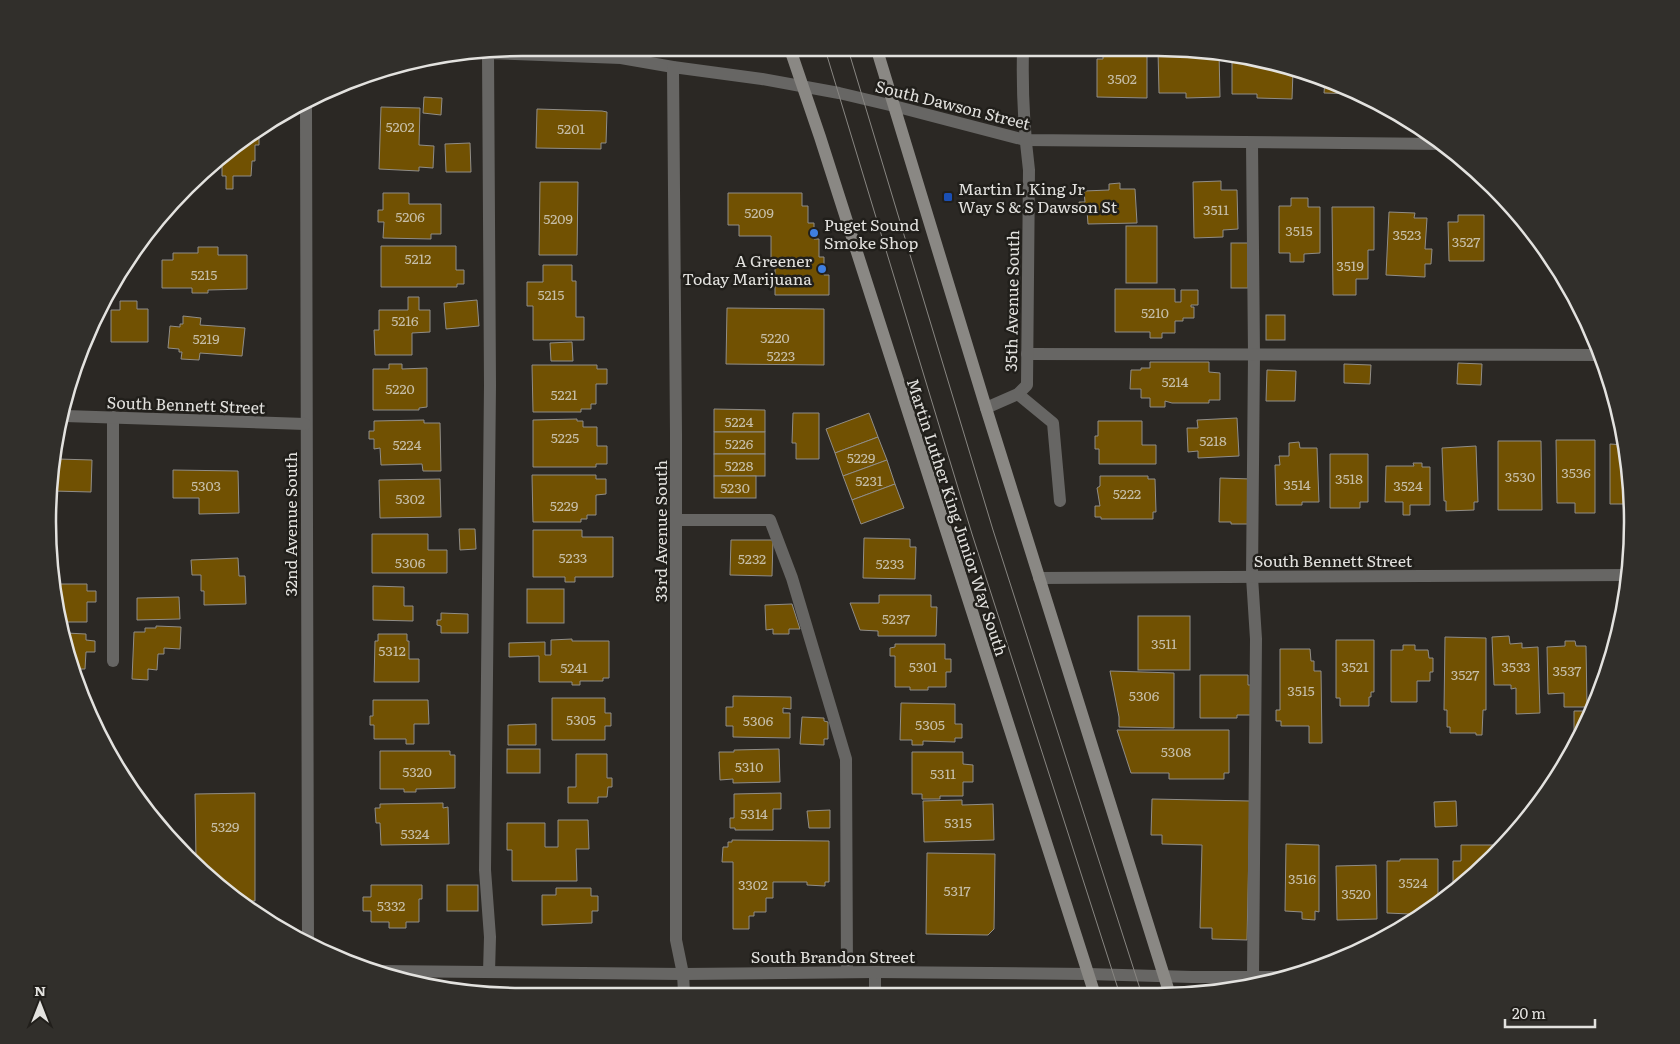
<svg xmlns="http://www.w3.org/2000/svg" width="1680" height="1044" viewBox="0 0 1680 1044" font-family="Literata,serif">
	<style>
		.building { fill: #715102; stroke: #908d88 }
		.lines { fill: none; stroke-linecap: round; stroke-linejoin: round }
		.lane { stroke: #676664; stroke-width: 12 }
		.street { stroke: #676664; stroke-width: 12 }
		.secondary { stroke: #8a8884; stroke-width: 12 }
		.tram { stroke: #888682; stroke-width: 1 }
		.transit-dot { fill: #1a4fb4; stroke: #211f1b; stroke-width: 2 }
		.shop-dot { fill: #3f7fe0; stroke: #211f1b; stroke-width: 2 }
		.labels { text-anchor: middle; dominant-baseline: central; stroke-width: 5; stroke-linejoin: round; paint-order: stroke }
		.number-label { font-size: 14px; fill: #c6bea8 }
		.street-label { font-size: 16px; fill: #e3e2df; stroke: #211f1b }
		.poi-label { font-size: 16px; fill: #e3e2df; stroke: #211f1b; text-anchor: start }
		.rim { fill: none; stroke: #e3e2df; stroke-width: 2.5 }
	</style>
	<rect width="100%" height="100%" fill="#2b2824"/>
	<g class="building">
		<path d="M1103,51H1147V98L1097,97V59H1103Z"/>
		<path d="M1158,51L1219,52L1220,97L1186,98V93H1159Z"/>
		<path d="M1232,55L1293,71L1292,99L1257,98V94H1232Z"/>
		<path d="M1325,80L1339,84L1358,94L1324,93Z"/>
		<path d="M424,97L442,98L441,115L423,113Z"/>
		<path d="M381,107L420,108L419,145L434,146L433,168L419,167V171L379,169Z"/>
		<path d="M537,109L602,111L607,112L606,143H601V149L536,148Z"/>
		<path d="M259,132V145H255V161H252L251,176H233V189H226V176H222V158L233,145Z"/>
		<path d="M470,143L471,172H446L445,144Z"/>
		<path d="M1221,181V190H1237L1238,229L1223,230V237L1194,238L1193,182Z"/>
		<path d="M540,182H578L577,255H539Z"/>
		<path d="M1120,183V189H1135L1137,223L1088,224L1087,210L1079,211V202H1085L1084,191L1109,190V184Z"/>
		<path d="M383,193H409V204H441V234H431V239L383,238L384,222H378V210H383Z"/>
		<path d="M728,193H802V206H808V223H814V239H819V257H824V275H829V295H775V260H771V236H739V225H728Z"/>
		<path d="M1291,198H1308V207H1320V253L1304,254V262H1290V253H1279V206H1291Z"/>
		<path d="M1332,207H1374V250H1368V279H1356V295H1333Z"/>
		<path d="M1389,212L1415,213L1414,218H1427L1425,249H1432L1431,264H1425V277L1386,275Z"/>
		<path d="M1458,215H1484V261H1449L1448,222H1458Z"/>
		<rect x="1126" y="226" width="31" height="57"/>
		<rect x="1231" y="243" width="17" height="45"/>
		<path d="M381,246H456V270H464V284H457V287H381Z"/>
		<path d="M198,247H218V255H247V289L208,290V293H192V288H162V260H173V253H198Z"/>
		<path d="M543,265H572V281H576V317H584V340H533V306H527V282H543Z"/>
		<path d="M1115,289H1175V302H1181V290H1198V305H1191V307H1194V318H1183V321H1175V333H1162V338H1150V332H1115Z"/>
		<path d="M408,297H419V310H430V332L412,333V355H375L374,330H379V310H408Z"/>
		<path d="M477,300L479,326L446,329L444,303Z"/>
		<path d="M120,301H137V309H148V342H111V310H120Z"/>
		<path d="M727,308L824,309V365L726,364Z"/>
		<rect x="1266" y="315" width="19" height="25"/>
		<path d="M183,316L201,318L200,325L245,328L242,356L200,353L199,360L181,359L182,352H179V349L168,348L170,326L180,327V324H183Z"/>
		<path d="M572,342L573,361H551L550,343Z"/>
		<path d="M1150,362H1209V372L1220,373V400H1209V403H1172L1165,401V407H1150V398H1141V389H1130L1131,370H1141V368H1150Z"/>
		<path d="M1458,363L1482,364L1481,385L1457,384Z"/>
		<path d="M389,364H402V369L427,368V407L419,408V410H373V369H389Z"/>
		<path d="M1344,364L1371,365L1370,384L1344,383Z"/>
		<path d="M532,365H597V369H607V384H596V404H591V409H581V412H533Z"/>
		<path d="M1267,370L1296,371L1295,401H1266Z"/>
		<path d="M714,409L765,410V432H714Z"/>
		<path d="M793,413H819V459H796V443H792Z"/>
		<path d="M869,413L878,437L835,453L826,429Z"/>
		<path d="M1237,418L1239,456L1198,458V451L1188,452L1187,428H1198L1197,420Z"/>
		<path d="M577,419V421H583V427H597V446H607V464H596V467H533V420Z"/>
		<path d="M424,420V423H440L441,471H423L422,464L381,465L380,448L374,449V439H369V431H374V421Z"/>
		<path d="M1098,421H1142V445H1156V464H1099V449H1095V436H1098Z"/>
		<rect x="714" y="432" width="51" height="22"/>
		<path d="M878,437L887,460L843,476L835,453Z"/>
		<path d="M1556,440H1595V513H1575V503H1557Z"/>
		<path d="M1498,441H1541L1542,510H1498Z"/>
		<path d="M1299,442L1300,448H1317L1319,502H1302V505H1276L1275,465H1280L1279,456H1289V443Z"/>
		<path d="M1610,444L1625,445L1628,460L1630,513H1625V504H1610Z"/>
		<path d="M1476,446L1478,502H1474V510L1446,511V501H1444L1442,448Z"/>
		<rect x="714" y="454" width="51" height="22"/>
		<path d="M1330,454H1368V502H1360V508H1330Z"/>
		<path d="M58,459L92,460L91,492L53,491Z"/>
		<path d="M887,460L895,484L852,500L843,476Z"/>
		<path d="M1413,463H1422V467H1430V505H1410V515H1403V502H1385L1386,466H1414Z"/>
		<path d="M173,470L238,471L239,513L199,514V498H173Z"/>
		<path d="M532,475H596V479H606V494L596,495V515H587V519H581V522H533Z"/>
		<rect x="714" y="476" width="42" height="22"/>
		<path d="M1100,476H1148V479H1155L1156,512H1153V519H1101V517H1095V506H1100L1097,488L1100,486Z"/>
		<path d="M1220,478L1251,479L1249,524H1231V522H1219Z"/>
		<path d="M440,479L441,517L380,518L379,480Z"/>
		<path d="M895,484L904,508L861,524L852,500Z"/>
		<path d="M459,529H475L476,549L460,550Z"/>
		<path d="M533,530H582V537H613V577H575V582H565V577H533Z"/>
		<path d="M372,534H428V550H447V573H372Z"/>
		<path d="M864,538L910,539V547H916L915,579L863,578Z"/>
		<path d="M731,540H773L772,576L730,575Z"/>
		<path d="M238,558L239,576H245L246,604L204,605V591H201V575H192L191,560Z"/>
		<path d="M58,584H87V591H96V602H87V622H64Z"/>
		<path d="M373,586L404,587V606H413V621L373,620Z"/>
		<rect x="527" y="589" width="37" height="34"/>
		<path d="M879,595H931V607H937L936,636H878V631L860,630L850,603H879Z"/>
		<path d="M179,597L180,619L137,620V598Z"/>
		<path d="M792,604L800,629H789V634H773V629L766,630L765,605Z"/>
		<path d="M441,613L468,614V633H441V626L437,625V620H441Z"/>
		<rect x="1138" y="616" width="52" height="54"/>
		<path d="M156,626L181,627L180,649L164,648V654H158L157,670L148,669V680L132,679L134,632H145V628H156Z"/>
		<path d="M66,633L86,634V640L95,641V652H86L85,669H72Z"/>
		<path d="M378,634H407V641H409V659H419V682H374L375,641H378Z"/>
		<path d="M1509,636L1510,644L1522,643V648L1538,647L1540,713L1516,714V688L1511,689V685H1494L1492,637Z"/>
		<path d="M1612,636H1618L1612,657Z"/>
		<path d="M1445,637L1486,638V710H1483L1482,735H1476V733H1450V727H1447V710H1444Z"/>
		<path d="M572,639V641H609V678H603V681H580V685H572V682H539V656L509,657V643L545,642V655H551V640Z"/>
		<path d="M1336,640H1374V692H1371V697H1369V706H1340V698H1336Z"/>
		<path d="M1565,641H1575L1576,646H1586L1587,707H1564V693L1548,694L1547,647L1565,646Z"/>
		<path d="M895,644H945V659H951V672H946V687H928V690H910V687H895V656H890V648L895,647Z"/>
		<path d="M1403,645H1415V650H1428L1429,658H1433V672H1430V681H1417V702H1391V650H1403Z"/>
		<path d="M1280,649H1310L1311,661H1314V671H1321L1322,743H1309V726H1281V721H1276V710H1280Z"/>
		<path d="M1110,671L1174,673V728L1119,727V717Z"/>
		<path d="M1200,675H1248V685H1252V715H1237V718H1200Z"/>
		<path d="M733,696L791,697V709L783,708V713H790V738L733,737V726H726V707H733Z"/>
		<path d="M552,698H605V713H611V726H605V740H552Z"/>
		<path d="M373,700H428L429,724H414V744H406V739H374V725H370V716H373Z"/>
		<path d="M901,703L955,704V724H962V738H955V742L923,741V745H912V740H900Z"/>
		<path d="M1574,711H1591L1584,732L1574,747Z"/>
		<path d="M802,717L824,718V721L828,722V739H824V745L800,744Z"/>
		<path d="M536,724V745H508V725Z"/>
		<path d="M1117,730H1229V773H1224V779H1169V773H1131Z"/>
		<rect x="507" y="749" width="33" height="24"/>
		<path d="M779,749L780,782L733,783V779L720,780L719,752H734V750Z"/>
		<path d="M380,751H450V755H455V788L416,789V792H404V789H380Z"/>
		<path d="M912,752H963V764L973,765V782H963V796H940V799H922V794H912Z"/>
		<path d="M576,754H607V778H612V787H608L607,797H598V803H568V787H576Z"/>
		<path d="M255,793V901H238L233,899L196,859L195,794Z"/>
		<path d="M781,793V809H773V830H735V828H730V818H734V794Z"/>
		<path d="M1152,799L1250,801L1247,940L1212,939V928H1200L1202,845L1162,844V835H1151Z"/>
		<path d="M962,800V805L993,804L994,840L924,842L923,801Z"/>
		<path d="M1456,801L1457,826L1435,827L1434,802Z"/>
		<path d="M443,803V808L448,807L449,844L381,845L380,823H376L375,808H380V804Z"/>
		<path d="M830,810V828H809L807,811Z"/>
		<path d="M558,820H588L589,849H576L577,881H512V850H507V823H545V847H558Z"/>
		<path d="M732,840L829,841V882H825V886L807,885V882H773V898H766V912H754V916H749V929H733V862H722L723,847H728V842H732Z"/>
		<path d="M1286,844L1319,845V912L1315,911V920L1302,919V912L1285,911Z"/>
		<path d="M1461,845H1495V853L1471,879L1453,891V861H1461Z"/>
		<path d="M927,853L995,854L994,929L988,935L926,934Z"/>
		<path d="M1400,859H1438V902L1410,923V914L1387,913V861H1400Z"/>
		<path d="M1376,865L1377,919L1337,920L1336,866Z"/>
		<path d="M371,885H422V899H419V922H406V928H389V922H371V911H363V897H371Z"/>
		<rect x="447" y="885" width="31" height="26"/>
		<path d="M556,888H591V896H598V911H592V923L542,925V895H556Z"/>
	</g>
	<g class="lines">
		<g class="lane">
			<path d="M488,53L490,385L485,870L490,937L489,972"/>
			<path d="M1252,143L1254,355L1252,577L1256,639L1253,977"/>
			<path d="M1027,354L1601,355"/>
			<path d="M1018,394L1053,423L1060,501"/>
			<path d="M676,520H770L792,578L846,759L847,972"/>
			<path d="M113,661V417"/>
			<path d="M875,994V972"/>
		</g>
		<g class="street">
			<path d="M487,53L621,58L673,67L762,79L839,93L894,106L1025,140L1444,144"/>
			<path d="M673,67L676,434V940L683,974L684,993"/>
			<path d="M306,107L308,941"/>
			<path d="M986,408L1018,394L1027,385L1029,170C1024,130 1022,90 1023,50"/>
			<path d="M65,416L305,424"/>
			<path d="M1039,578L1628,575"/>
			<path d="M378,971L683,974L875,972L1088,974L1192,977H1288"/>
		</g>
		<g class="secondary">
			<path d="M790,49L820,137L1095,995"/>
			<path d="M877,50L986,408L1170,995"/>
		</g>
		<g class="tram">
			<path d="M825,49L972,534L1120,995"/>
			<path d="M848,49L993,530L1142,995"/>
		</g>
	</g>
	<rect class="transit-dot" x="943" y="192" width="10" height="10" rx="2.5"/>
	<g class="shop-dot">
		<circle cx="814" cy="233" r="5"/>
		<circle cx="822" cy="269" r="5"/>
	</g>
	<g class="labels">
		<g class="number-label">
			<text x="1122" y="78">3502</text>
			<text x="400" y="126">5202</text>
			<text x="571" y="128">5201</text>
			<text x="1216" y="209">3511</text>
			<text x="759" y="212">5209</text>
			<text x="410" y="216">5206</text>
			<text x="558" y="218">5209</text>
			<text x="1299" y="230">3515</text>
			<text x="1407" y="234">3523</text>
			<text x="1466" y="241">3527</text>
			<text x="418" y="258">5212</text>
			<text x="1350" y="265">3519</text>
			<text x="204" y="274">5215</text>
			<text x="551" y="294">5215</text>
			<text x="1155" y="312">5210</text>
			<text x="405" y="320">5216</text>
			<text x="775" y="337">5220</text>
			<text x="206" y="338">5219</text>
			<text x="781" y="355">5223</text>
			<text x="1175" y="381">5214</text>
			<text x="400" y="388">5220</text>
			<text x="564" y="394">5221</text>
			<text x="739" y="421">5224</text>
			<text x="565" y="437">5225</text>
			<text x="1213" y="440">5218</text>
			<text x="739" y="443">5226</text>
			<text x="407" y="444">5224</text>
			<text x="861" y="457">5229</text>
			<text x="739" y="465">5228</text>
			<text x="1576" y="472">3536</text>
			<text x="1520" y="476">3530</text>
			<text x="1349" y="478">3518</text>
			<text x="869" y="480">5231</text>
			<text x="1297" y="484">3514</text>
			<text x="206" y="485">5303</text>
			<text x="1408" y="485">3524</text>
			<text x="735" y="487">5230</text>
			<text x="1127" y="493">5222</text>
			<text x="410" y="498">5302</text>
			<text x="564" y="505">5229</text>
			<text x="573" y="557">5233</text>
			<text x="752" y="558">5232</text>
			<text x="410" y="562">5306</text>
			<text x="890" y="563">5233</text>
			<text x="896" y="618">5237</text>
			<text x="1164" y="643">3511</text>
			<text x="392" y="650">5312</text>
			<text x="923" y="666">5301</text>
			<text x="1355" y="666">3521</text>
			<text x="1516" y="666">3533</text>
			<text x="574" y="667">5241</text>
			<text x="1567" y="670">3537</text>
			<text x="1465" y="674">3527</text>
			<text x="1301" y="690">3515</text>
			<text x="1144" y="695">5306</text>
			<text x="581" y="719">5305</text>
			<text x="758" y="720">5306</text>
			<text x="930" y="724">5305</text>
			<text x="1176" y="751">5308</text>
			<text x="749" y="766">5310</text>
			<text x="417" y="771">5320</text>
			<text x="943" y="773">5311</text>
			<text x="754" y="813">5314</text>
			<text x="958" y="822">5315</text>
			<text x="225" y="826">5329</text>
			<text x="415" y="833">5324</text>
			<text x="1302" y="878">3516</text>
			<text x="1413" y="882">3524</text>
			<text x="753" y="884">3302</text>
			<text x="957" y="890">5317</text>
			<text x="1356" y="893">3520</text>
			<text x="391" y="905">5332</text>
		</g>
		<g class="street-label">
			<text transform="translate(953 104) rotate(14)">South Dawson Street</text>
			<text transform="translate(1011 301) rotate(-89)">35th Avenue South</text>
			<text transform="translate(186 404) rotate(2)">South Bennett Street</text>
			<text transform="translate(958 517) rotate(72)">Martin Luther King Junior Way South</text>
			<text transform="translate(290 524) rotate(-90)">32nd Avenue South</text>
			<text transform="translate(660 531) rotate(-90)">33rd Avenue South</text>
			<text x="1333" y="560">South Bennett Street</text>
			<text x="833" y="956">South Brandon Street</text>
		</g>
		<g class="poi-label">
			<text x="958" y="188">Martin L King Jr<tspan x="958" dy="18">Way S &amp; S Dawson St</tspan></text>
			<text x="824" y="224">Puget Sound<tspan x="824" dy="18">Smoke Shop</tspan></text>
			<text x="812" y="260" text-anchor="end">A Greener<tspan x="812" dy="18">Today Marijuana</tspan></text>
		</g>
	</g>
	<path d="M0 0H1680V1044H0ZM522 56H1158A466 466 0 0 1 1624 522V522A466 466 0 0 1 1158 988H522A466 466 0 0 1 56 522V522A466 466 0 0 1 522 56Z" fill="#312f2b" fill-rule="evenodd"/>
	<path class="rim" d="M522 56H1158A466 466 0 0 1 1624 522V522A466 466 0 0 1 1158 988H522A466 466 0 0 1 56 522V522A466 466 0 0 1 522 56Z"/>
	<g transform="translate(40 1004)" stroke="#211f1b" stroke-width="4" paint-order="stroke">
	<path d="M0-4L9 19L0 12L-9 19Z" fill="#e3e2df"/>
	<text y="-8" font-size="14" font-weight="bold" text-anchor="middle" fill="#e3e2df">N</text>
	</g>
	<path d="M1505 1019v8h90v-8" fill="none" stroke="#e3e2df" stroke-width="2.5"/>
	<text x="1512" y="1019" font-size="15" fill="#e3e2df" stroke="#211f1b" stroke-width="4" paint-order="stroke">20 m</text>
</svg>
